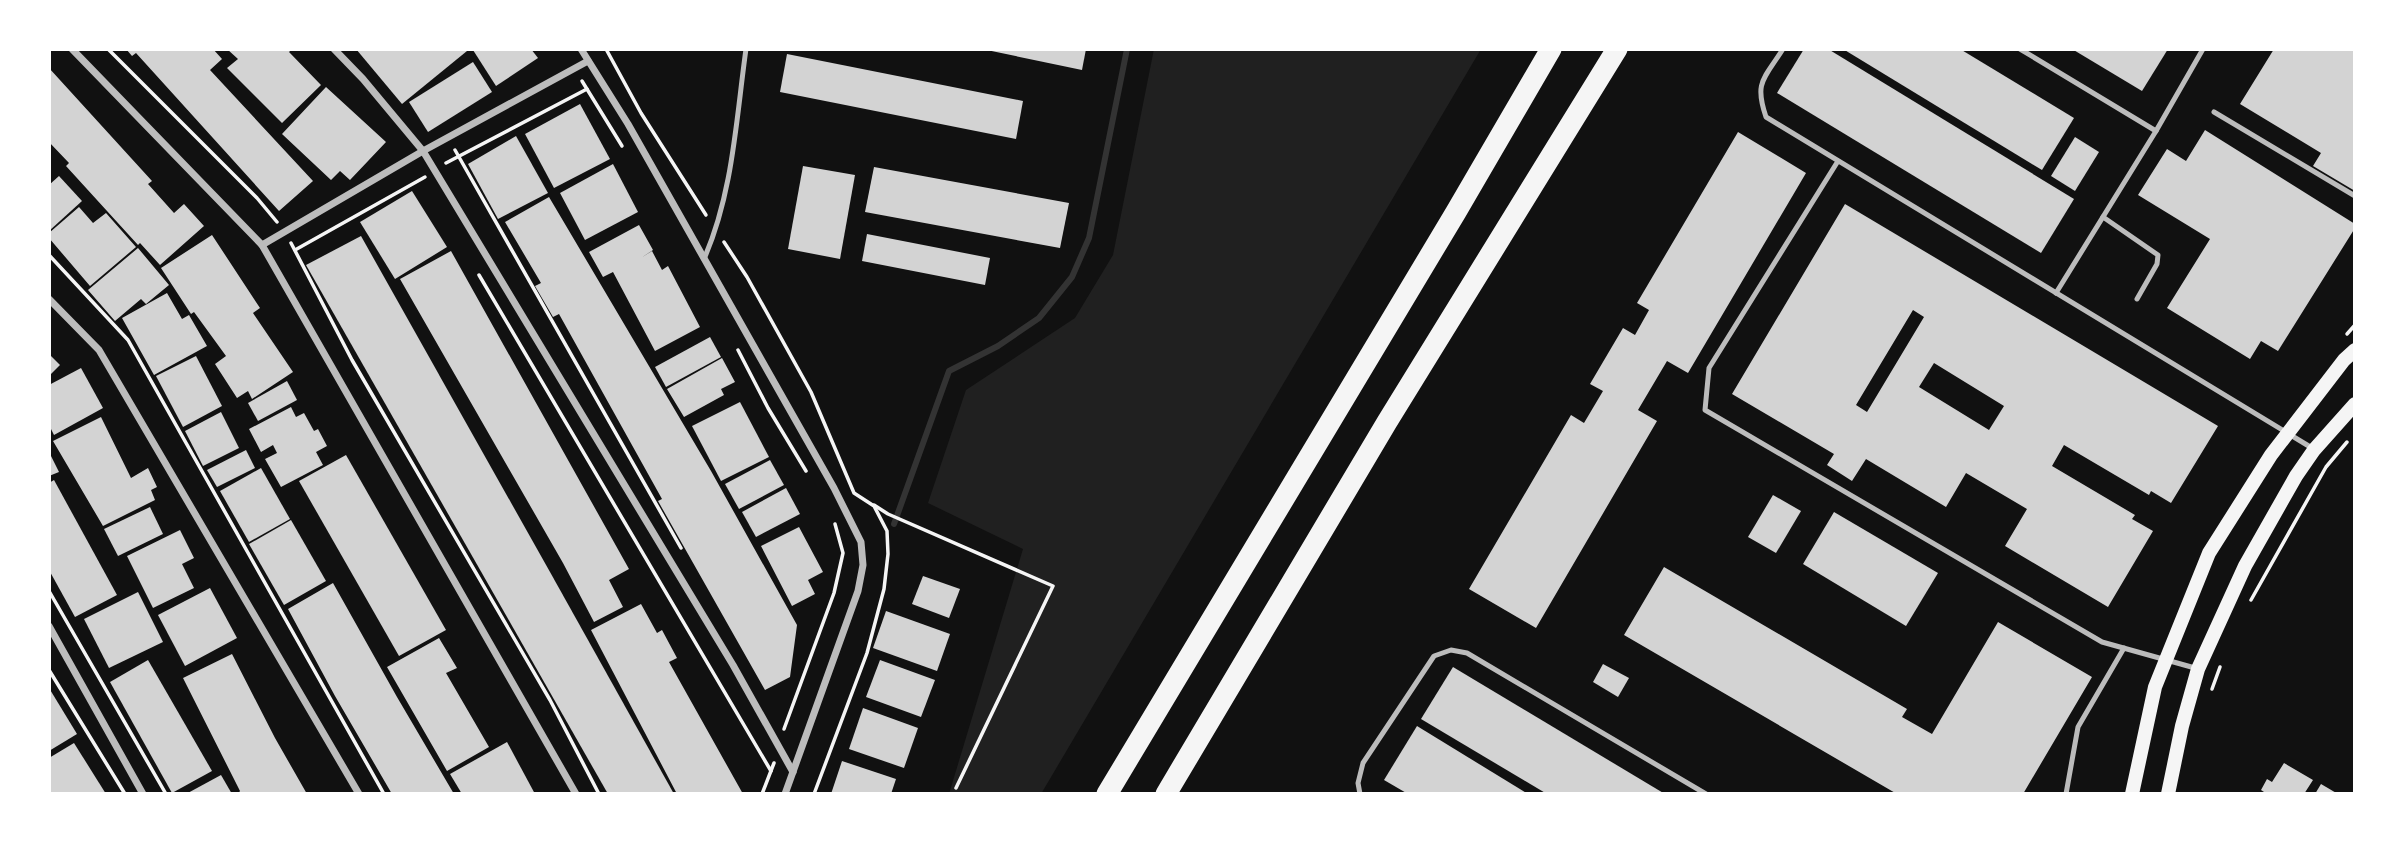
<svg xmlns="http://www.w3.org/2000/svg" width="2404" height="843" viewBox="0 0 2404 843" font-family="'Space Grotesk',sans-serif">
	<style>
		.green { fill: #202020 }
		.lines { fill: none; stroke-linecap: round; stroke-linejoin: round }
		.stream { stroke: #333; stroke-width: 6 }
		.building { fill: #d3d3d3; fill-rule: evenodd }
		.path { stroke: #f5f5f5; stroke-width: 3.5 }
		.service { stroke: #bcbcbc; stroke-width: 5 }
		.minor { stroke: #bcbcbc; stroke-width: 7 }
		.secondary { stroke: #f5f5f5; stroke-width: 14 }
		.motorway { stroke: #f5f5f5; stroke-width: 21 }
	</style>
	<rect width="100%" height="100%" fill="#111"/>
	<path class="green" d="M1154,49H1481L1041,794H949L1023,549L928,503L966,390L1075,318L1113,255Z"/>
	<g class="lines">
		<path class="stream" d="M894,524L949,371L998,346L1039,318L1072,277L1089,238L1127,49"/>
	</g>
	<g class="building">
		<path d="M126,49H213L222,59L210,70L313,181L279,211L136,53L132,56Z"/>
		<path d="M227,49H292L289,52L321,85L282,123L227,68L238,59Z"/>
		<path d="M356,49H465L467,51L402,104Z"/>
		<path d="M474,49H531L538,58L496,86L473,50Z"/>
		<path d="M982,49H1086L1082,70Z"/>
		<path d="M1804,49H1828L2074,199L2041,253L1777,93Z"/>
		<path d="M1843,49H1960L2074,118L2042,170Z"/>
		<path d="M2072,49H2168L2142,91Z"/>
		<path d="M2274,49H2355V191L2313,166L2321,153L2240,104Z"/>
		<path d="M787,54L1023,101L1016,139L780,92Z"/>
		<path d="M473,62L492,92L428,132L409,102Z"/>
		<path d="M49,68L152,181L148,184L174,213L184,204L204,226L160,265L140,243L138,245L66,166L69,163L49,142Z"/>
		<path d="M326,87L386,142L350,180L340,171L331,180L282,134Z"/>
		<path d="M580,104L610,159L554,188L525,134Z"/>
		<path d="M2205,130L2355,224V228L2278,351L2261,341L2250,359L2167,308L2210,239L2138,195L2167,149L2186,161Z"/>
		<path d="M1738,132L1806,173L1688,373L1667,361L1638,410L1657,421L1536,628L1469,589L1571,415L1584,423L1603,391L1590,384L1623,328L1635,335L1649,310L1637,303Z"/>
		<path d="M516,136L548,193L498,219L468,164Z"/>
		<path d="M2075,137L2099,152L2075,191L2051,176Z"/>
		<path d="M613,164L638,212L585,240L560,193Z"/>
		<path d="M803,166L855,175L840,259L788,249Z"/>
		<path d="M874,167L1069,203L1060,248L865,212Z"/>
		<path d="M59,176L82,201L49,231V185Z"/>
		<path d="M412,191L447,247L395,279L360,222Z"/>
		<path d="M549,197L711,471L797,625L790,677L765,690L658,501L662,499L559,314L553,317L535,286L541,283L505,222Z"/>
		<path d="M1845,204L2218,426L2171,503L2151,491L2149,495L2064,445L2052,466L2135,515L2132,519L2153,531L2108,607L2005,546L2027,509L1966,473L1946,507L1866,459L1852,481L1827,465L1834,454L1732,394ZM1913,310L1924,317L1867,412L1856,405ZM1934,363L2004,406L1989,430L1919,387Z"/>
		<path d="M79,207L93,223L106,213L136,247L90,286L49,238V233Z"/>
		<path d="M639,225L653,250L641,258L652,251L662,270L668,266L700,327L655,351L613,272L603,277L589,252Z"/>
		<path d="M867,234L990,258L985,285L862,261Z"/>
		<path d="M212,235L260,308L253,313L293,372L252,399L248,391L237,398L215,364L226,356L194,312L191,314L161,268Z"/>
		<path d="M361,236L550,572L674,794H608L306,265Z"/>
		<path d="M138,248L169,285L146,304L141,299L115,321L88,290Z"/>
		<path d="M451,251L629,569L609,580L623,607L594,622L563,563L400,279Z"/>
		<path d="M167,293L182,319L189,315L207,346L154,375L122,318Z"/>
		<path d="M710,337L721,357L666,387L655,367Z"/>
		<path d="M49,354L60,365L49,376Z"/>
		<path d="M196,356L222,406L183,427L156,376Z"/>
		<path d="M722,358L735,382L721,389L724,395L684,417L667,389Z"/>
		<path d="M81,368L103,408L54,435L49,425V385Z"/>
		<path d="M287,381L297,400L258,421L248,403Z"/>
		<path d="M740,402L769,457L721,481L692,426Z"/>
		<path d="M291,407L296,417L304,413L314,431L318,429L327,446L316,452L323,465L281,487L265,459L277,453L273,445L261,452L249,429Z"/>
		<path d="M221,412L239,448L203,466L185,431Z"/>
		<path d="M101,417L131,478L148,468L157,487L151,490L155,500L103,526L53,441Z"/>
		<path d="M246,450L255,468L217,487L207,470Z"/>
		<path d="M49,452L59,472L49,476Z"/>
		<path d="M346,455L446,630L399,656L299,481Z"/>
		<path d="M770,460L784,485L739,509L725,484Z"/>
		<path d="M261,468L290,519L249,542L220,491Z"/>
		<path d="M54,480L117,595L75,617L49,570V483Z"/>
		<path d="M786,488L800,514L756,537L742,512Z"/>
		<path d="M1773,495L1801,511L1776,553L1748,537Z"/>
		<path d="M150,507L163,534L118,556L104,529Z"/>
		<path d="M1834,512L1938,573L1906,626L1803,564Z"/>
		<path d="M291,520L326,581L284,605L249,544Z"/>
		<path d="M799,527L823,572L808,580L815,594L792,606L761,546Z"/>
		<path d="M180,530L194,558L182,564L194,588L153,608L127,556Z"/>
		<path d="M1664,567L1907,709L1902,717L1932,734L1998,622L2092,677L2023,794H1897L1624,635Z"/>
		<path d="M923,576L960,589L949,618L912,604Z"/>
		<path d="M333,583L397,697L454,794H392L335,696L288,609Z"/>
		<path d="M210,588L237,638L185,666L158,615Z"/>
		<path d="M138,592L163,642L109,668L84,619Z"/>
		<path d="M641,604L657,633L662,630L677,658L669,662L743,794H677L591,630Z"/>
		<path d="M886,611L950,634L937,671L873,648Z"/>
		<path d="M439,638L457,668L446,673L489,747L447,771L387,667Z"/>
		<path d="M232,654L275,738L307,794H238L240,791L183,678Z"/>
		<path d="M148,660L212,771L172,793L110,682Z"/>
		<path d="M880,660L935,680L921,717L866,697Z"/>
		<path d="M1603,664L1629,678L1618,697L1593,682Z"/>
		<path d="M1453,667L1665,794H1547L1421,719Z"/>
		<path d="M49,688L77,734L49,751Z"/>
		<path d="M863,708L918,728L904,768L849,749Z"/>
		<path d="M1417,726L1528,794H1408L1384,780Z"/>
		<path d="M507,742L535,794H462L450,774Z"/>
		<path d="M74,743L106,794H49V758Z"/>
		<path d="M842,761L896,779L891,794H831Z"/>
		<path d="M2284,763L2313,780L2304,794H2267L2261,790L2267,779L2272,782Z"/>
		<path d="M221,775L232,794H186Z"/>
		<path d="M2321,784L2338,794H2315Z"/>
	</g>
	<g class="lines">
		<g class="path">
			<path d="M108,49L257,198L277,222"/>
			<path d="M606,49L641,113L706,215"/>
			<path d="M582,81L622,146"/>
			<path d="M455,150L681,548"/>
			<path d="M446,163L587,89"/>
			<path d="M724,242L747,277L811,392L854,493L874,506L887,531L888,554L884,589L867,653L814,794"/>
			<path d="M291,243L352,360L550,700L599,794"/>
			<path d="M295,250L425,177"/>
			<path d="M49,255L128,340L384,794"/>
			<path d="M479,275L771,771"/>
			<path d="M2347,334L2355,325"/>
			<path d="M738,350L768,408L806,471"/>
			<path d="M874,505L888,514L1053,586L956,788"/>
			<path d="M49,591L166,794"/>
			<path d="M2251,600L2326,467L2347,442"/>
			<path d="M49,670L125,794"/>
			<path d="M2212,689L2220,667"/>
			<path d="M784,729L834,593L843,553L835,524"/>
			<path d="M762,794L774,763"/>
		</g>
		<g class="service">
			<path d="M1783,49C1764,79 1754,82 1766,117L2312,448"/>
			<path d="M2020,49L2156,131"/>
			<path d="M2214,112L2355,196"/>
			<path d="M1838,161L1709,368L1705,410L2102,642L2195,668"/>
			<path d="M2103,217L2158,255L2157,264L2137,299"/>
			<path d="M704,259C733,193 736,120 746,49"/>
			<path d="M2056,293L2156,131L2203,49"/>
			<path d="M1360,794L1358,783L1363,763L1434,656L1451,650L1467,653L1706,794"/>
			<path d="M2066,794L2078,727L2124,648"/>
		</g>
		<g class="minor">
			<path d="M72,49L262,245L576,794"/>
			<path d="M334,49L363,79L423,151L733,665L793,772"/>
			<path d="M581,49L628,124L834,488L861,542L863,565L858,591L785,794"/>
			<path d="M262,245L423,151L588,61"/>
			<path d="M49,299L99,350L359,794"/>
			<path d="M49,626L143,794"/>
		</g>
		<g class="secondary">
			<path d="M2132,794L2155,687L2209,553L2271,455L2344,360L2355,350"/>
			<path d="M2168,794L2182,726L2198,669L2245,566L2296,476L2314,450L2355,404"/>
		</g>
		<g class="motorway">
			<path d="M1107,794L1456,212L1551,49"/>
			<path d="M1166,794L1387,422L1617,49"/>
		</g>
	</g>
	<rect width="2404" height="843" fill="none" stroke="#ffffff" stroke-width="102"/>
</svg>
